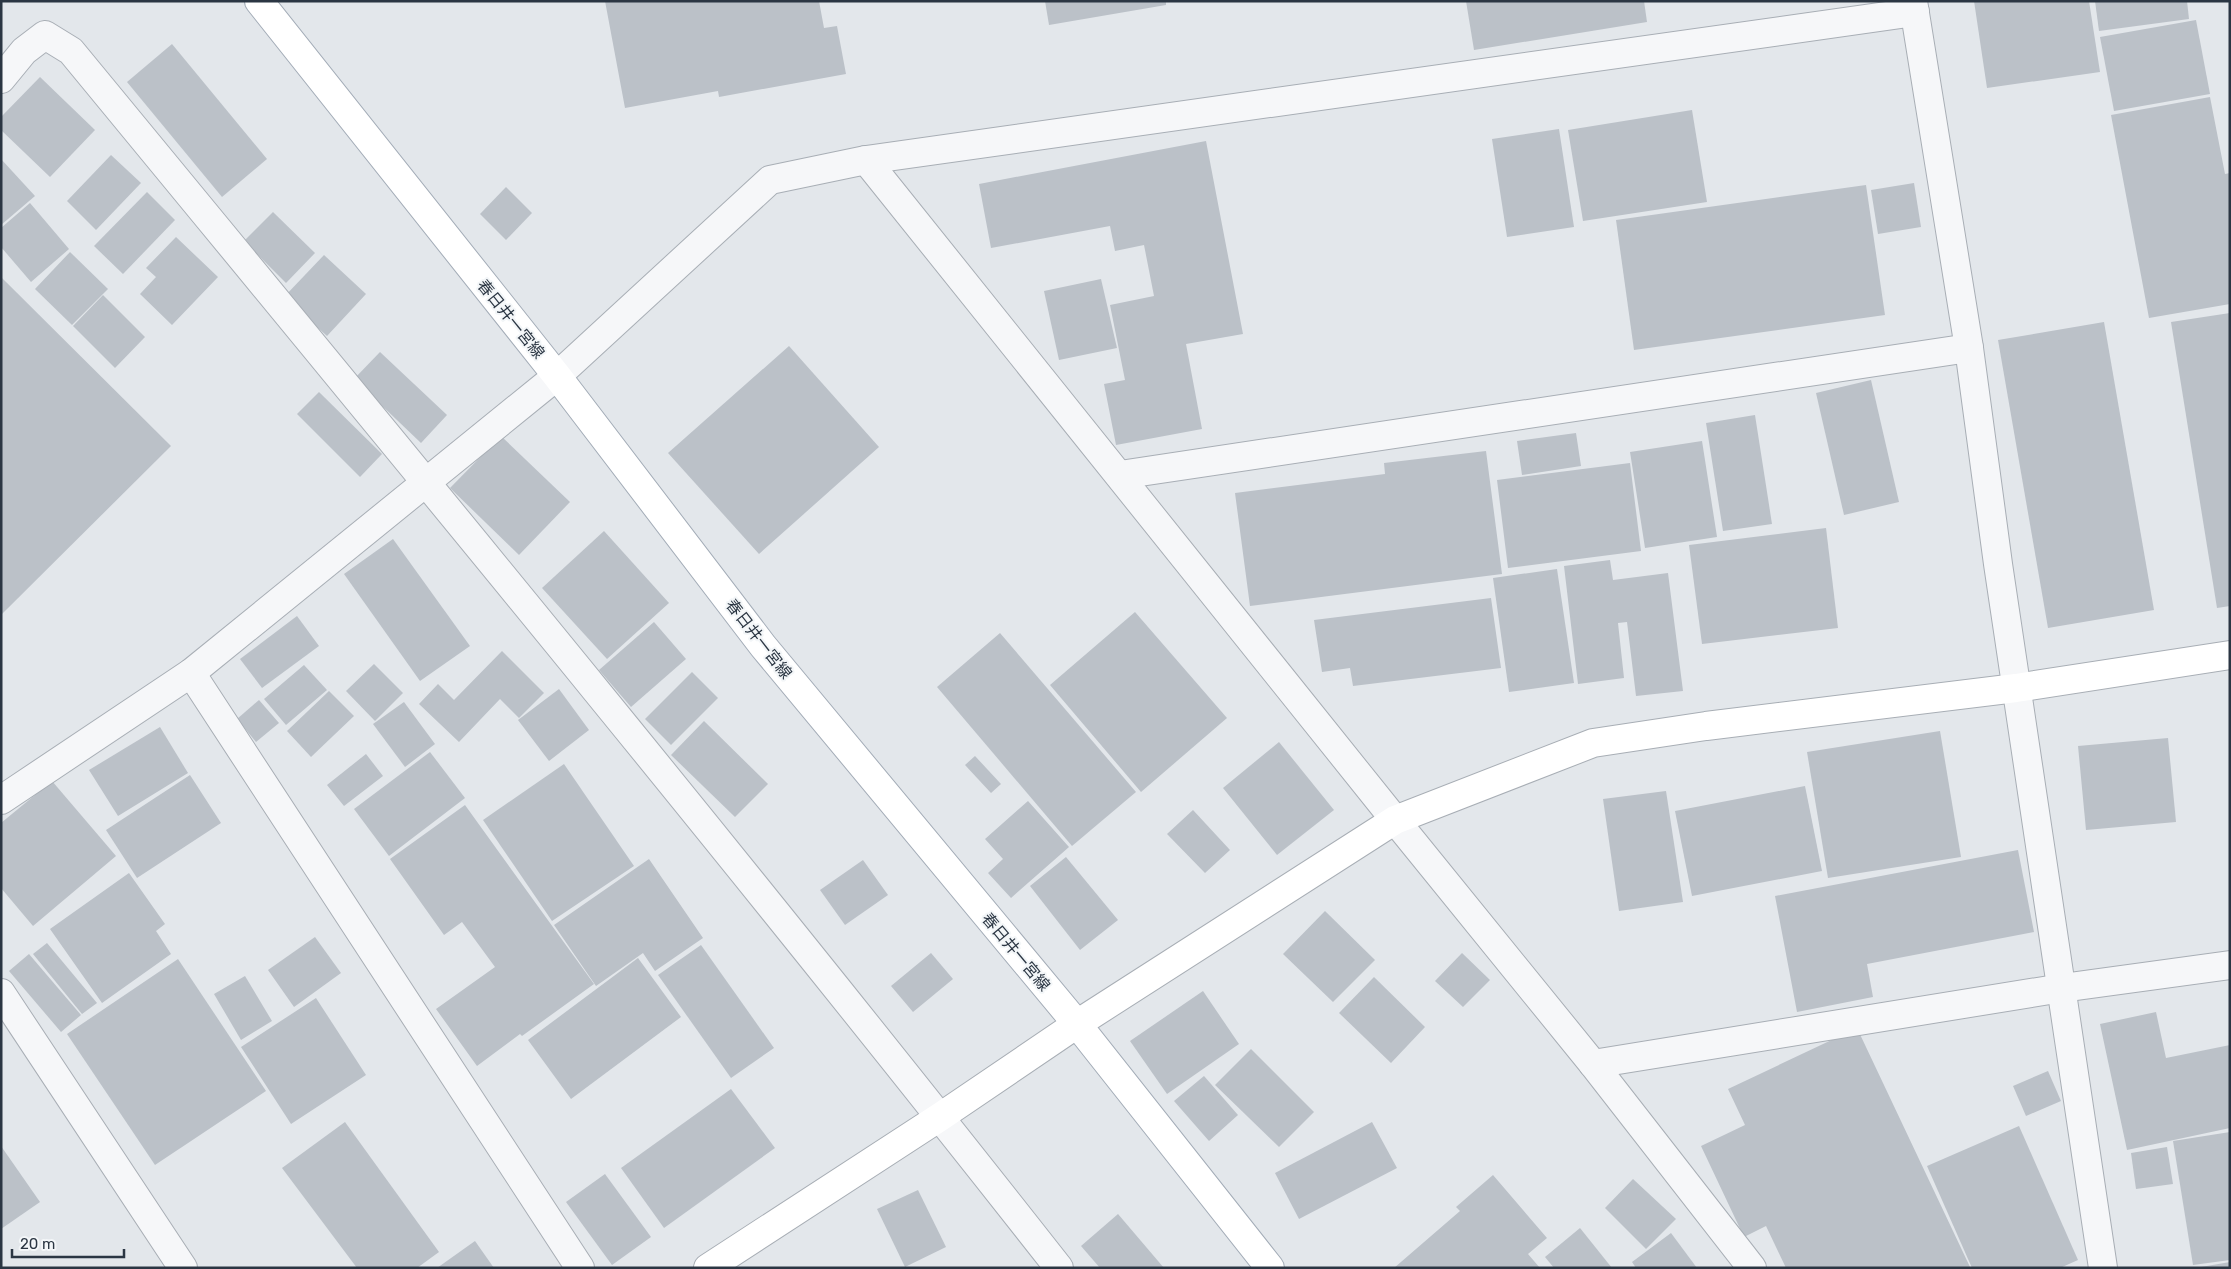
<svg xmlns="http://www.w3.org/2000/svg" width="2231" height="1269" viewBox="0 0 2231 1269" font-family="Rubik,'Noto Sans JP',sans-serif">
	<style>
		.building { fill: #bbc1c8 }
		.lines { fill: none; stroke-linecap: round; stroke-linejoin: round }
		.street-casing { stroke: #a8aeb5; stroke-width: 30 }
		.secondary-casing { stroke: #a8aeb5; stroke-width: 30 }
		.primary-casing { stroke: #a3acb7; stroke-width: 30 }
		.street { stroke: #f6f7f9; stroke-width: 28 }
		.secondary { stroke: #fff; stroke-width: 28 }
		.primary { stroke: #fff; stroke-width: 28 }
		.labels { text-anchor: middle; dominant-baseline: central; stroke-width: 4; stroke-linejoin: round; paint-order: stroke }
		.street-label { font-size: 16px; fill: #2b3643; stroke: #f3f6f8 }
	</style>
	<rect width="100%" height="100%" fill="#e3e7eb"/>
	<g class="building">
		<path d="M605,1H819L824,28L837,26L846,74L719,97L718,91L625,108Z"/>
		<path d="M1045,1H1166V5L1049,25Z"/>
		<path d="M1466,1H1644L1647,22L1474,50Z"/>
		<path d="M1974,1H2089L2100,72L1987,88Z"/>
		<path d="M2095,1H2187L2189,19L2099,31Z"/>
		<path d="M2196,20L2210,94L2114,111L2100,37Z"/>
		<path d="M172,44L267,159L222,197L127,82Z"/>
		<path d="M40,77L95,130L50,177L1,130V117Z"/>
		<path d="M2210,97L2225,174L2230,173V304L2149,318L2111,115Z"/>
		<path d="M1692,110L1707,202L1583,221L1568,130Z"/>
		<path d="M1559,129L1574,227L1507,237L1492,139Z"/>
		<path d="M1206,141L1243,334L1186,344L1202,429L1116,445L1104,384L1125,380L1110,305L1154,296L1144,245L1115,251L1110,226L991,248L979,184Z"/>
		<path d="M111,155L141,183L96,230L67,201Z"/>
		<path d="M1,159L35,196L1,225Z"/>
		<path d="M1914,183L1921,227L1878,234L1871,190Z"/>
		<path d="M1866,185L1885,315L1634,350L1616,220Z"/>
		<path d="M506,187L532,213L506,240L480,214Z"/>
		<path d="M147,192L175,220L123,274L94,246Z"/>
		<path d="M30,203L69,249L31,282L1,247V228Z"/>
		<path d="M273,212L315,253L286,283L244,241Z"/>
		<path d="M176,237L218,277L172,325L140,294L156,277L146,268Z"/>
		<path d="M70,252L108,289L72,325L35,289Z"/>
		<path d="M324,255L366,294L327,336L284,297Z"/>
		<path d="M1,277L171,446L1,615Z"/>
		<path d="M1101,279L1117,348L1059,360L1044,291Z"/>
		<path d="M103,295L145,337L115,368L73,326Z"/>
		<path d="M2230,313V606L2217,608L2171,322Z"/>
		<path d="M2104,322L2154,610L2048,628L1998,340Z"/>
		<path d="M789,346L879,447L759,554L668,453Z"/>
		<path d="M380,352L447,415L421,443L354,379Z"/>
		<path d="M1871,380L1899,502L1844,515L1816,393Z"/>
		<path d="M319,392L382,454L360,477L297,414Z"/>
		<path d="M1755,415L1772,524L1723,531L1706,423Z"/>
		<path d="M1576,433L1581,466L1522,475L1517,441Z"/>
		<path d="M501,436L570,502L519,555L450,488Z"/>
		<path d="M1702,441L1717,537L1645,548L1630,452Z"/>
		<path d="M1486,451L1502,574L1250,606L1235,493L1385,474L1384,463Z"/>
		<path d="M1630,463L1641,551L1508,568L1497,480Z"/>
		<path d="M1826,528L1838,628L1702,644L1689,545Z"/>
		<path d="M604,531L669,603L607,659L542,588Z"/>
		<path d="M393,539L470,646L420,681L344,574Z"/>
		<path d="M1610,560L1613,580L1668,573L1683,691L1636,696L1627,622L1618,623L1624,678L1578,684L1564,566Z"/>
		<path d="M1557,569L1574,683L1509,692L1493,578Z"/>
		<path d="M1491,598L1501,668L1353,686L1350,668L1322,672L1314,620Z"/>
		<path d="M1135,612L1227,718L1141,792L1050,685Z"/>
		<path d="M297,616L319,646L262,688L240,659Z"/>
		<path d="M654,622L686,659L631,707L599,670Z"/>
		<path d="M1000,633L1136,792L1072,846L937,687Z"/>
		<path d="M502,651L544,693L519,718L500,699L459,742L419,704L438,684L454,700Z"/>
		<path d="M374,664L403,693L375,721L346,691Z"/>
		<path d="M304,665L327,690L286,725L264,699Z"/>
		<path d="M692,672L718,698L671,745L645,719Z"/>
		<path d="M559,689L589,730L549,761L518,720Z"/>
		<path d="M329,691L354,716L311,757L287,731Z"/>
		<path d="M259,700L279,723L256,742L237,719Z"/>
		<path d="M404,702L435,744L405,767L373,724Z"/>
		<path d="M704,721L768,784L735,817L671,755Z"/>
		<path d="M160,727L188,773L118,816L89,770Z"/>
		<path d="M1940,731L1961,857L1828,878L1807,752Z"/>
		<path d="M2168,738L2176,822L2086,830L2078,746Z"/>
		<path d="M1279,742L1334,810L1277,855L1223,788Z"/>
		<path d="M430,752L465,798L389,856L354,809Z"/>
		<path d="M366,754L383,776L344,806L327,785Z"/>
		<path d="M975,756L1001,784L991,793L965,765Z"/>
		<path d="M564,764L634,866L552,921L483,820Z"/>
		<path d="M190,775L221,823L137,878L106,830Z"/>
		<path d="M52,781L116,856L33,926L1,888V823Z"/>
		<path d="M1805,786L1822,871L1692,896L1675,811Z"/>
		<path d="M1666,791L1683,902L1619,911L1603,799Z"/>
		<path d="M1028,801L1069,847L1011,898L988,873L1003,859L985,839Z"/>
		<path d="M465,805L594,984L522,1036L520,1034L477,1066L436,1009L495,967L462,922L444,935L390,859Z"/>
		<path d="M1193,810L1230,850L1205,873L1167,834Z"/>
		<path d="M2018,850L2034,932L1867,964L1873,997L1797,1012L1775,896Z"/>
		<path d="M1066,857L1118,920L1080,950L1030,886Z"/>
		<path d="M649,859L703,938L655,971L643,953L596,986L554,925Z"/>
		<path d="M863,860L888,895L845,925L820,890Z"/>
		<path d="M129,873L165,924L156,931L171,954L102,1003L50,929Z"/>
		<path d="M1325,911L1375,960L1333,1002L1283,954Z"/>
		<path d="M315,937L341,973L294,1007L268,970Z"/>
		<path d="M47,943L97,1003L82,1014L33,954Z"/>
		<path d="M701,945L774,1048L731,1078L658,975Z"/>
		<path d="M931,953L953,979L913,1012L891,986Z"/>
		<path d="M1462,953L1490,980L1463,1007L1435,981Z"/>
		<path d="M29,954L81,1015L61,1032L9,971Z"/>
		<path d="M638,958L681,1017L571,1099L528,1040Z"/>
		<path d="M178,959L266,1091L155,1165L67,1034Z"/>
		<path d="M245,976L272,1021L241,1040L214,994Z"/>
		<path d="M1374,977L1425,1027L1391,1063L1339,1013Z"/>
		<path d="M1203,991L1239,1044L1167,1094L1130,1041Z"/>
		<path d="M316,998L366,1075L291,1124L241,1047Z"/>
		<path d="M2156,1012L2166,1058L2230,1045V1128L2127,1150L2100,1024Z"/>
		<path d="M1857,1028L1970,1267L1786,1268L1766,1226L1744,1237L1701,1146L1745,1125L1728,1089Z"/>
		<path d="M1251,1049L1314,1112L1279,1147L1215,1085Z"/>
		<path d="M2048,1071L2061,1101L2026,1116L2013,1086Z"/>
		<path d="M1204,1076L1238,1115L1209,1141L1174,1101Z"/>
		<path d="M731,1089L775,1148L664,1228L621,1168Z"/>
		<path d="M345,1122L439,1252L417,1268H357L282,1168Z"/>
		<path d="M1372,1122L1397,1168L1299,1219L1275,1173Z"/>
		<path d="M2019,1126L2078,1260L2060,1268H1972L1927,1166Z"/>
		<path d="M2230,1132V1260L2193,1265L2173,1141Z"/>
		<path d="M1,1146L40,1202L1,1229Z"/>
		<path d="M2167,1147L2173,1184L2136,1189L2131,1153Z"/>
		<path d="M605,1174L651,1237L612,1265L566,1202Z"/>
		<path d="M1493,1175L1547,1238L1528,1254L1540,1268H1394L1460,1211L1456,1207Z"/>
		<path d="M1633,1179L1676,1219L1646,1249L1605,1208Z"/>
		<path d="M918,1190L946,1247L905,1267L877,1209Z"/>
		<path d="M1118,1214L1164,1268H1100L1081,1246Z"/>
		<path d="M1580,1228L1612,1268H1554L1545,1257Z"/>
		<path d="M1671,1233L1697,1268H1636L1632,1262Z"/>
		<path d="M475,1241L494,1268H437Z"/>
		<path d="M2230,1262V1268H2201V1267Z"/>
	</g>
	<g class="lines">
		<defs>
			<g id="street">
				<path d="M1913,1L1969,348L1998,564L2103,1268"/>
				<path d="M1,79L24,51L45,35L71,51C403,454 736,857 1059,1268"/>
				<path d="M866,160L1395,820L1593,1064L1752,1268"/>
				<path d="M1120,475L1969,348"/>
				<path d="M191,673L580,1268"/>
				<path d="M1,800L191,673L557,376L770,180L866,160L1915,12"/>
				<path d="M1,993L183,1268"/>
				<path d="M1593,1064L2062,988L2230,965"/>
			</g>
			<path id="secondary" d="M708,1268L940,1117L1077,1024L1395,820L1593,743L1706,726L2016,688L2230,655"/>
			<path id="primary" d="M259,1L557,376L763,646L1077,1024L1270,1268"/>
		</defs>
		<use href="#street" class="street-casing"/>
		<use href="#secondary" class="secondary-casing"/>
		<use href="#primary" class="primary-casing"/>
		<use href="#street" class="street"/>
		<use href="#secondary" class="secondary"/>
		<use href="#primary" class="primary"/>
	</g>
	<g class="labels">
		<g class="street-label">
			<text transform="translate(511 319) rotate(51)">春日井一宮線</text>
			<text transform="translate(759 639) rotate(52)">春日井一宮線</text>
			<text transform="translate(1016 952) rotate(50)">春日井一宮線</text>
		</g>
	</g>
	<rect width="2231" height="1269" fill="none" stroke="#2b3643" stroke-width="5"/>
	<path d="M12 1249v8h112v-8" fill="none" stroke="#2b3643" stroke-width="2.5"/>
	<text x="20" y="1249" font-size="15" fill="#2b3643" stroke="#f3f6f8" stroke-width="4" paint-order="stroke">20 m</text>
</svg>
